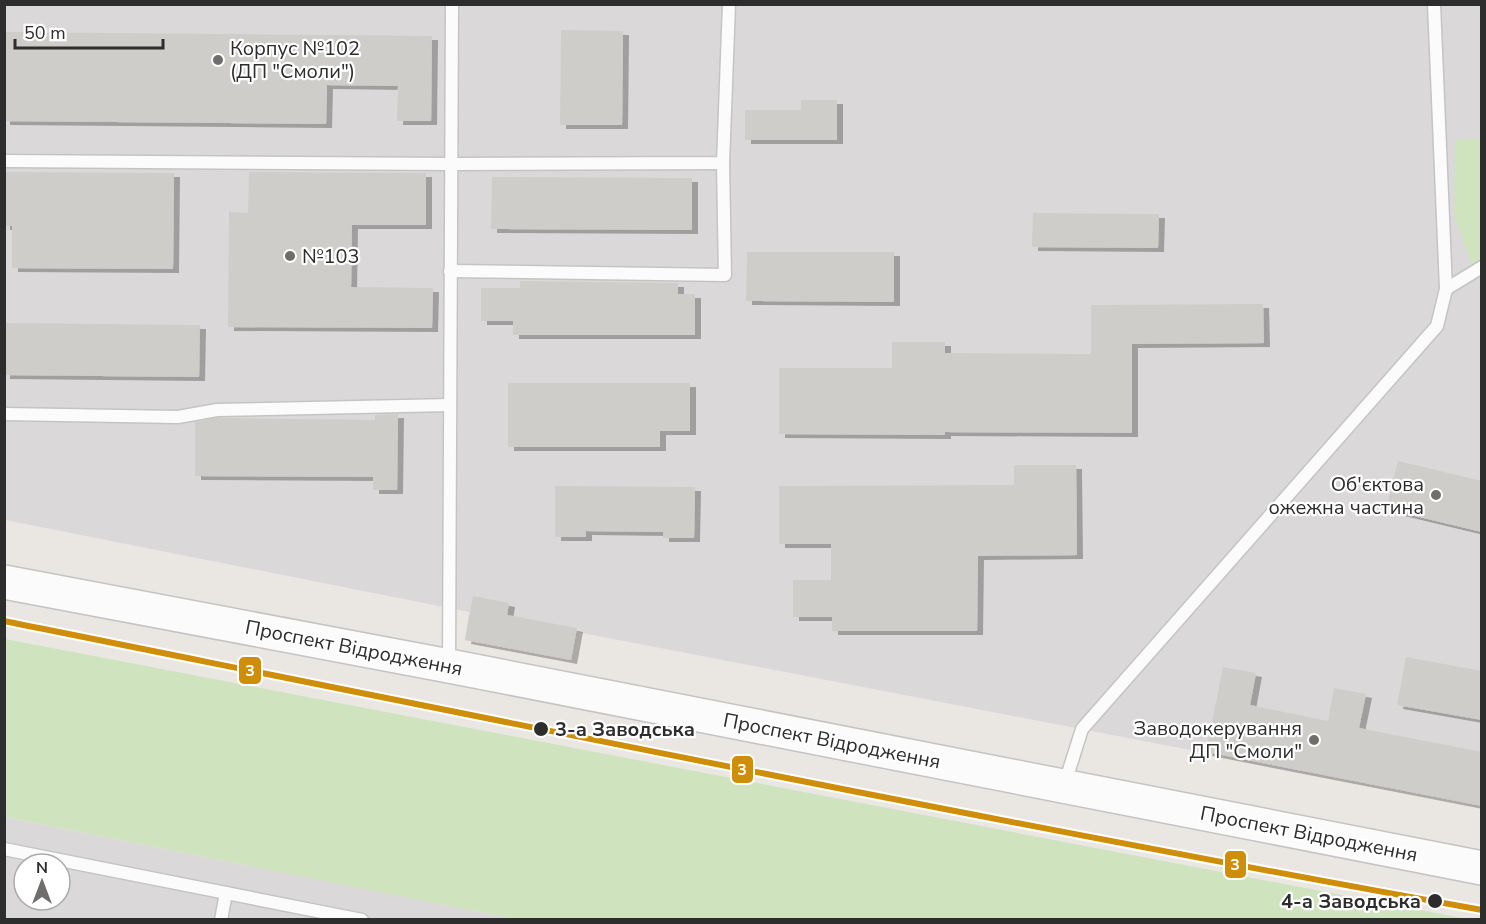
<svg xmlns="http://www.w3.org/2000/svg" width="1486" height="924" viewBox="0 0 1486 924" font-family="'Nunito Sans',sans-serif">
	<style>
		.industrial { fill: #dbd8da; fill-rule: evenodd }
		.green { fill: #cfe3bf }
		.building { fill: #cfcdca; filter: url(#shadow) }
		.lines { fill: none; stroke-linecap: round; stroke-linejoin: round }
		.lane-casing { stroke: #c4c4c3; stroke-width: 15 }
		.secondary-casing { stroke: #c4c4c3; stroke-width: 36 }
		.lane { stroke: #fcfbfb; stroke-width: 12 }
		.secondary { stroke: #fcfbfb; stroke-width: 33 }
		.tram-1-casing { stroke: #fff; stroke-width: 10 }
		.tram-1 { stroke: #cf8e09; stroke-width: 6 }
		.poi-dot { fill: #6f6e6d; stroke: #fff; stroke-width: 2 }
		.stop-dot { fill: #2d2d2d; stroke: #fff; stroke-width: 2 }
		.labels { text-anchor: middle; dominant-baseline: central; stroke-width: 4.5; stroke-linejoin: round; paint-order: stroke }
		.poi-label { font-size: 20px; fill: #2d2d2d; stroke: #fff; text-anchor: start }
		.street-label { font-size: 20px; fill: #2d2d2d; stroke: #fff }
		.stop-label { font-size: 20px; font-weight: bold; fill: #2d2d2d; stroke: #fff; text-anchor: start }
		.line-badge { stroke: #fff; stroke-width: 2 }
		.badge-label { font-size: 16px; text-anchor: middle; font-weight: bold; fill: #fff }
	</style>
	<defs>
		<filter id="shadow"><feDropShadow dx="6" dy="4" stdDeviation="0" flood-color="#0004"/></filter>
	</defs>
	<rect width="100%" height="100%" fill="#eae7e3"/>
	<g class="industrial">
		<path d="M4,5H1481V806L577,632L571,660L465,640L469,612L5,520Z"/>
		<path d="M4,817L145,845L514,919H5ZM24,864H60V900H24Z"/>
	</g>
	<g class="green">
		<path d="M1481,138V267L1474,272L1454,214L1455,140Z"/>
		<path d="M4,639H5L1467,919H514L5,817Z"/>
	</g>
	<g class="building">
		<path d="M561,30L623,31L622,125H560Z"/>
		<path d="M4,32L432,36L431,121H397L398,86L327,85L326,124L4,121Z"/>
		<path d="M801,100H837V140H745V110H801Z"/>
		<path d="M4,172L174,173L173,269L12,268V226H4Z"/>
		<path d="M249,172L426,173V225H352L351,287L433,288L432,328L228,327L229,212L248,213Z"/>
		<path d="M492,177L692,178V230L491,229Z"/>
		<path d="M1033,213L1159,214L1158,248L1032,247Z"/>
		<path d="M747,252H894V302L746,301Z"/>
		<path d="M520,281L678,283V294H695V335H513V321H481V288H520Z"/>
		<path d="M1263,304L1264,343L1132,344V433L945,432V435L779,434V368H892V342H945V353L1091,354V305Z"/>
		<path d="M4,323L200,325L199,377L4,375Z"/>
		<path d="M508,383H690V431H660V447H508Z"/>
		<path d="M398,414L397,490H373V477L195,476V422L217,418L375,420V415Z"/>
		<path d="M1398,461L1482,481V532L1386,509Z"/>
		<path d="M1014,465H1076L1077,555L978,556L977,631H832V617H793V580H831V544H779V486L1014,485Z"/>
		<path d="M555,486L695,487L694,538H663V532L586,531V537H555Z"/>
		<path d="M473,596L509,603L507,615L577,628L571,660L465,640Z"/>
		<path d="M1406,657L1482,671V720L1397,705Z"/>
		<path d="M1223,667L1256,673L1250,705L1328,721L1334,688L1366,694L1359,728L1482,752V806L1206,752Z"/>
	</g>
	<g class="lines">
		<defs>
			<g id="lane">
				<path d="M4,161L451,164L723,163L729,4"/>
				<path d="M450,271L725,275L723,163"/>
				<path d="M1446,289L1482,267"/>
				<path d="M4,414L178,417L217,410L450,405"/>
				<path d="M449,665L452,4"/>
				<path d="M1064,786L1082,729L1437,326L1446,289L1434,4"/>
				<path d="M4,849L362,920"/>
				<path d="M221,920L226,893"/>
			</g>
			<path id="secondary" d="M4,582L449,666L1482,868"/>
		</defs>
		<use href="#lane" class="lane-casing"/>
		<use href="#secondary" class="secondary-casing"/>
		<use href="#lane" class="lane"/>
		<use href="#secondary" class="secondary"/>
		<defs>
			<path id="tram-1" d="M4,621C496,720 988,821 1482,910"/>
		</defs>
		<use href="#tram-1" class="tram-1-casing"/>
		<use href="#tram-1" class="tram-1"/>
	</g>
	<g class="poi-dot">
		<circle cx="218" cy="60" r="6"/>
		<circle cx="290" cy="256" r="6"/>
		<circle cx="1436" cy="495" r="6"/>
		<circle cx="1314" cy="740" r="6"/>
	</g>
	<g class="stop-dot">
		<circle cx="541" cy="729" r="8"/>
		<circle cx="1435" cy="901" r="8"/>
	</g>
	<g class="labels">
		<g class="poi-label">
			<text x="230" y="48">Корпус №102<tspan x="230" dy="23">(ДП "Смоли")</tspan></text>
			<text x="302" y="256">№103</text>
			<text x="1424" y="484" text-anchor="end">Об'єктова<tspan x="1424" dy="23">ожежна частина</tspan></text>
			<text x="1302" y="728" text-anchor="end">Заводокерування<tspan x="1302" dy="23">ДП "Смоли"</tspan></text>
		</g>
		<g class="street-label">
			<text transform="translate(354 648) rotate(11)">Проспект Відродження</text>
			<text transform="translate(832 741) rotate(11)">Проспект Відродження</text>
			<text transform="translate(1309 834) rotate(11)">Проспект Відродження</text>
		</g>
		<g class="stop-label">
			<text x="555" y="729">3-а Заводська</text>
			<text x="1421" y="901" text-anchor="end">4-а Заводська</text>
		</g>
	</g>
	<g class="line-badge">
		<rect x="238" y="656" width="24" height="29" rx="6" fill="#cf8e09"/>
		<rect x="731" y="755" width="23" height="29" rx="6" fill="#cf8e09"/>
		<rect x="1224" y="850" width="23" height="29" rx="6" fill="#cf8e09"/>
	</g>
	<g class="badge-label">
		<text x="250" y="676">3</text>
		<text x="742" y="775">3</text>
		<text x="1235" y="870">3</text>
	</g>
	<rect width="1486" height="924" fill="none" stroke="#2d2d2d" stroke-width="12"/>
	<g transform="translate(42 882)"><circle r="28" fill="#ffffff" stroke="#ababab" stroke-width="1.5"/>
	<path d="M0-4.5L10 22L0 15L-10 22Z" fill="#6f6e6d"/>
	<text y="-9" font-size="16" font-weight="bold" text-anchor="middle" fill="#2d2d2d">N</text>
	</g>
	<path d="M15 39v9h148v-9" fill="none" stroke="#2d2d2d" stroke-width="3"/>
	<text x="24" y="39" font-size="18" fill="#2d2d2d" stroke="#ffffff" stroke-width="4.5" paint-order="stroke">50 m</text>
</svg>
